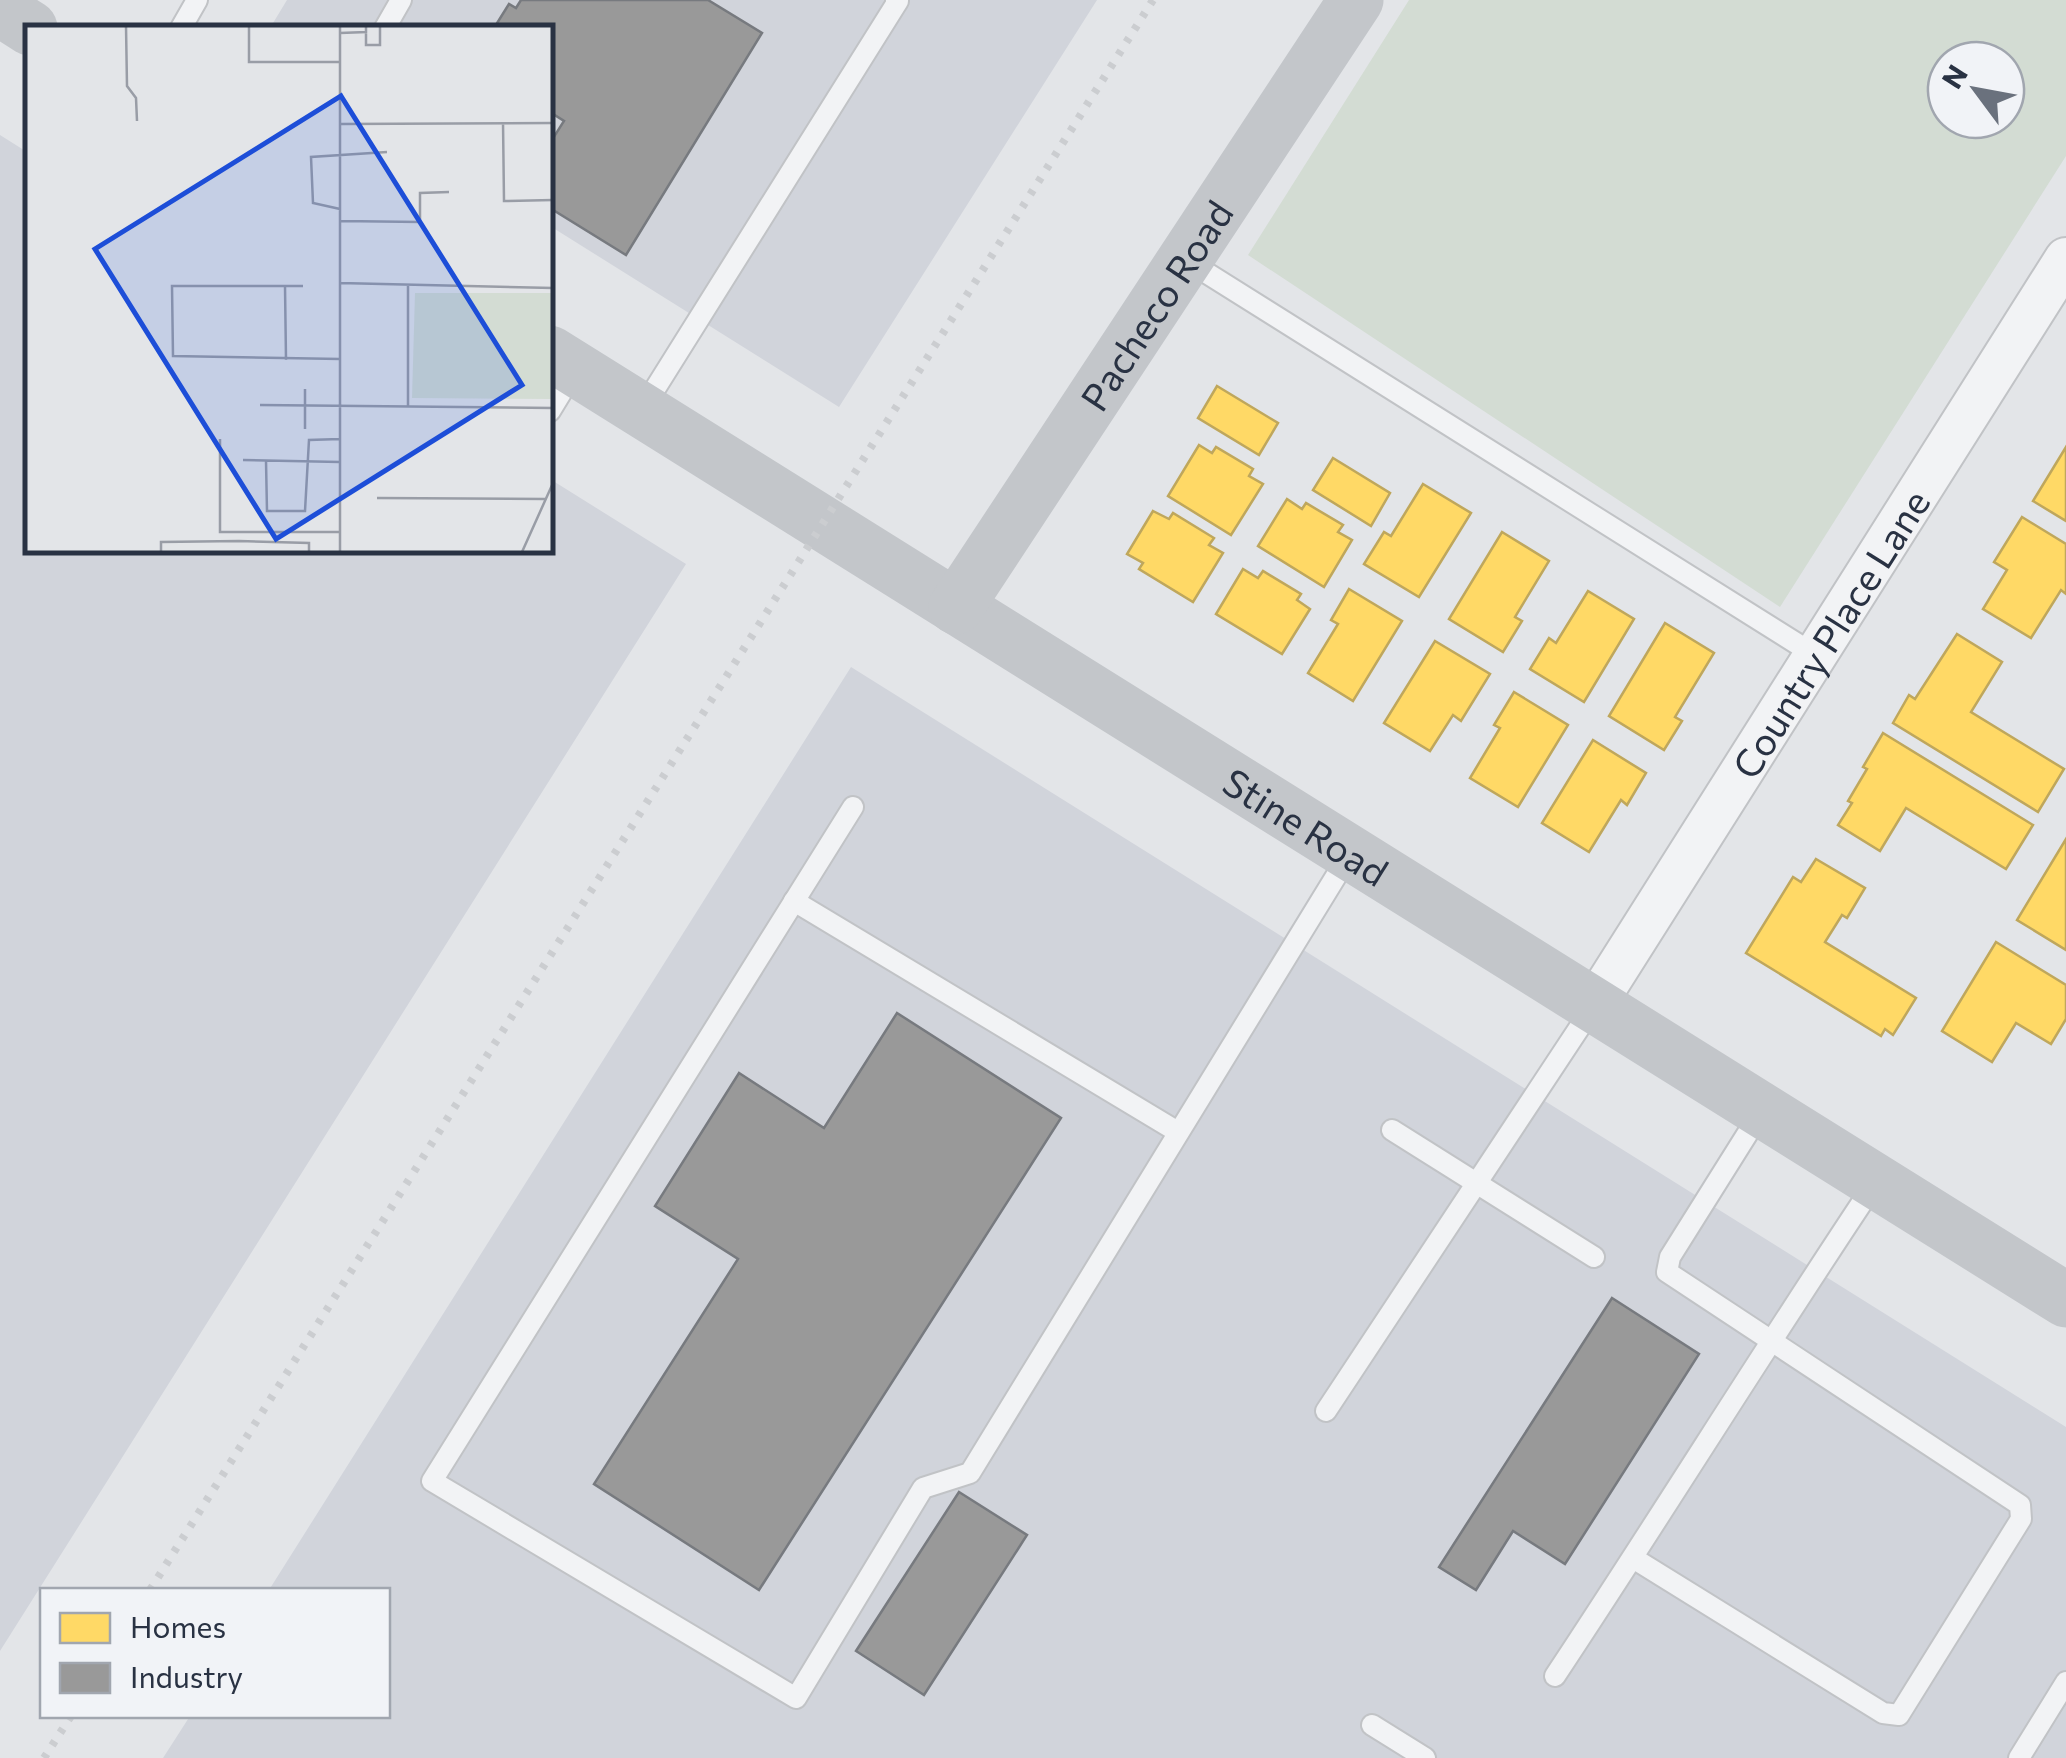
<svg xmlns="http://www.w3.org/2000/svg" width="2066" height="1758" viewBox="0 0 2066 1758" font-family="Commissioner,sans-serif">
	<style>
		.built { fill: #d1d4db }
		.green { fill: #d3dcd3; fill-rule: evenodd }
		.homes { fill: #ffd966; stroke: #bfa75c; stroke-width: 2.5 }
		.industry { fill: #999; stroke: #777a7f; stroke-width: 2.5 }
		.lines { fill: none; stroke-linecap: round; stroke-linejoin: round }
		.lane-casing { stroke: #c1c3c6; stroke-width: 24 }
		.street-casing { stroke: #c1c3c6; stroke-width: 46 }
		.lane { stroke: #f2f3f5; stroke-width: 20 }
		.street { stroke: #f2f3f5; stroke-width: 42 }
		.secondary { stroke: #c3c6ca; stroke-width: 55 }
		.rail { stroke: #cbcdd0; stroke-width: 8; stroke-dasharray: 5 10; stroke-linecap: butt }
		.labels { text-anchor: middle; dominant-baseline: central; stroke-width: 10; stroke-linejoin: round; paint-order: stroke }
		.street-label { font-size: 38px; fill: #293243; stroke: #f1f3f7 }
		.inset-road { fill: none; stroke: #999da6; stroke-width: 2.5 }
		.view { fill: #1d4ed8; fill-opacity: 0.15; stroke: #1d4ed8; stroke-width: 5 }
		.inset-edge { fill: none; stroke: #293243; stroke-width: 5 }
	</style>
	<rect width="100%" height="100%" fill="#e3e5e8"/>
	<g class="built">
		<path d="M287,0H1097L839,407L550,226V28H270Z"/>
		<path d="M0,135L27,152L28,550H550V479L686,564L0,1651Z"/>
		<path d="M851,667L2066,1427V1758H163L190,1716H388V1590H269Z"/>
	</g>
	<path class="green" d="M1409,0H2066V156L1780,607L1248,255ZM1946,60H2006V120H1946Z"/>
	<g class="homes">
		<path d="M1217,386L1278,423L1259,455L1198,418Z"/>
		<path d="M1199,445L1212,453L1216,447L1253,469L1249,476L1263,484L1231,535L1168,496Z"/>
		<path d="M2066,447V521L2033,501Z"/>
		<path d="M1333,458L1390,493L1371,526L1313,490Z"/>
		<path d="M1423,484L1471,513L1419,597L1364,564L1384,532L1391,536Z"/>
		<path d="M1287,499L1302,509L1306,503L1343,525L1338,532L1352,540L1324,587L1258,546Z"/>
		<path d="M1153,511L1169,519L1173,513L1214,538L1209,545L1223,553L1193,602L1139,569L1143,563L1127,554Z"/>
		<path d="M2022,517L2066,544V594L2061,590L2031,638L1983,609L2007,570L1994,562Z"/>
		<path d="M1502,532L1549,561L1515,617L1522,621L1503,652L1449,619Z"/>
		<path d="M1243,569L1258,578L1263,571L1301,594L1297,600L1310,609L1282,654L1216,614Z"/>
		<path d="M1349,589L1402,621L1353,701L1308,673L1338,624L1331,620Z"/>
		<path d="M1588,591L1634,619L1584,702L1530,669L1549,638L1556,643Z"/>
		<path d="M1665,623L1714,653L1675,717L1682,721L1664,750L1609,716Z"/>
		<path d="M1957,634L2002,662L1971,712L2064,769L2038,812L1893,723L1909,695L1915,699Z"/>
		<path d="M1435,641L1490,674L1461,721L1453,715L1430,751L1384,723Z"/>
		<path d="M1514,692L1568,725L1518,807L1470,778L1500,728L1494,725Z"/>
		<path d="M1883,733L2033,825L2006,869L1906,808L1880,851L1838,825L1852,803L1848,801L1867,769L1863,767Z"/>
		<path d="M1593,740L1646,773L1627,805L1621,800L1589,852L1542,823Z"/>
		<path d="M2066,839V950L2017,920Z"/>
		<path d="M1816,859L1865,888L1847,918L1842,915L1825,942L1916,998L1893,1035L1885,1029L1881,1036L1746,953L1793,877L1801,882Z"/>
		<path d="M1996,942L2066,985V1019L2051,1044L2016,1023L1992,1062L1942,1031Z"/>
	</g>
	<g class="industry">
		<path d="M521,0H708L762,33L626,255L550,208V143L564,121L550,112V28H494L509,4L516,8Z"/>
		<path d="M897,1013L1061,1118L759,1590L594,1484L738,1259L655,1206L739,1073L824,1128Z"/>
		<path d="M1612,1298L1699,1354L1565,1564L1513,1531L1476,1590L1439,1567Z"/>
		<path d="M959,1492L1027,1535L924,1695L856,1651Z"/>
	</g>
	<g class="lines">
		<defs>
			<g id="lane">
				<path d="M181,28L197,0"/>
				<path d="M385,28L401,0"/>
				<path d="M1186,260L1815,655"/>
				<path d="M643,408L898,1L896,0"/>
				<path d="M550,411L575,370"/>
				<path d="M853,807L432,1481L796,1698L923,1488L970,1473L1349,855"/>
				<path d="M794,901L1178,1132"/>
				<path d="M1392,1130L1594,1257"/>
				<path d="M1326,1411L1593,1007"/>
				<path d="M1633,1558L1883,1713L1899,1715L2021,1519L2020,1505L1667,1272L1670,1257L1761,1112"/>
				<path d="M1555,1676C1663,1513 1766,1346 1875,1183"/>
				<path d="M1372,1725L1425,1758"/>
				<path d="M2019,1758L2066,1682"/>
			</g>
			<g id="street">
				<path id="s1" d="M1594,1005L2066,259"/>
			</g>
		</defs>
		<use href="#lane" class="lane-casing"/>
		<use href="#street" class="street-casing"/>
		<use href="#lane" class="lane"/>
		<use href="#street" class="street"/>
		<g class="secondary">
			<path d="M0,9L30,28"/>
			<path id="s2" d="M550,353L2066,1300"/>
			<path id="s3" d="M956,607L1356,0"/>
		</g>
		<g class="rail">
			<path d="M150,1590L1153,0"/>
			<path d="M44,1758L71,1716"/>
		</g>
	</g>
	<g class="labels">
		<g class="street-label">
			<text stroke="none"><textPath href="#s3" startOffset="362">Pacheco Road</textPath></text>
			<text stroke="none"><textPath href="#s1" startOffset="440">Country Place Lane</textPath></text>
			<text stroke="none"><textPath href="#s2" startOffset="892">Stine Road</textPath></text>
		</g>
	</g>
	<g transform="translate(25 25)">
		<rect width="528" height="528" fill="#e3e5e8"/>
		<path d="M390,268H527V374L387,373Z" fill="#d3dcd3"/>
		<path class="inset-road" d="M101,1L102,61L111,73L112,96M224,1V37H315M341,7V20H355V1M315,8L341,7V1M478,97L479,176L528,175M315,99L528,98M315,184L288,178L286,132L362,127M315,196L395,197V168L424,167M315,258L528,263M260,261L261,335M278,261H147L148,331L315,334M235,380L528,383M383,382V259M280,404V364M195,414V507H315M218,435L315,437M241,436L242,486H280L284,415L315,414M352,473L520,474M136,527V517L214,516L284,518V527M315,527V1M497,527L528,458"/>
		<path class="view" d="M316,71L497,360L251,514L70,224Z"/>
		<rect width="528" height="528" class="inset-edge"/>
	</g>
	<rect x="40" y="1588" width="350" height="130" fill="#f1f3f7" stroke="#a1a6af" stroke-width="2.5"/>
	<rect x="60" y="1613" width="50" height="30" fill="#ffd966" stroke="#a1a6af" stroke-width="2.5"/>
	<text x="130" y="1638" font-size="30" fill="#293243">Homes</text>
	<rect x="60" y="1663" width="50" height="30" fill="#999999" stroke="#a1a6af" stroke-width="2.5"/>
	<text x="130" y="1688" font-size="30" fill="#293243">Industry</text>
	<g transform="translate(1976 90) rotate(302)"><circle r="48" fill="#f1f3f7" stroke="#a1a6af" stroke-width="2.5"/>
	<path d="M0-8L18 38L0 25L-18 38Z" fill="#6a717d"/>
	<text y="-15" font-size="28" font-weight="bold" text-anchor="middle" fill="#293243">N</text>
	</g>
</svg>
